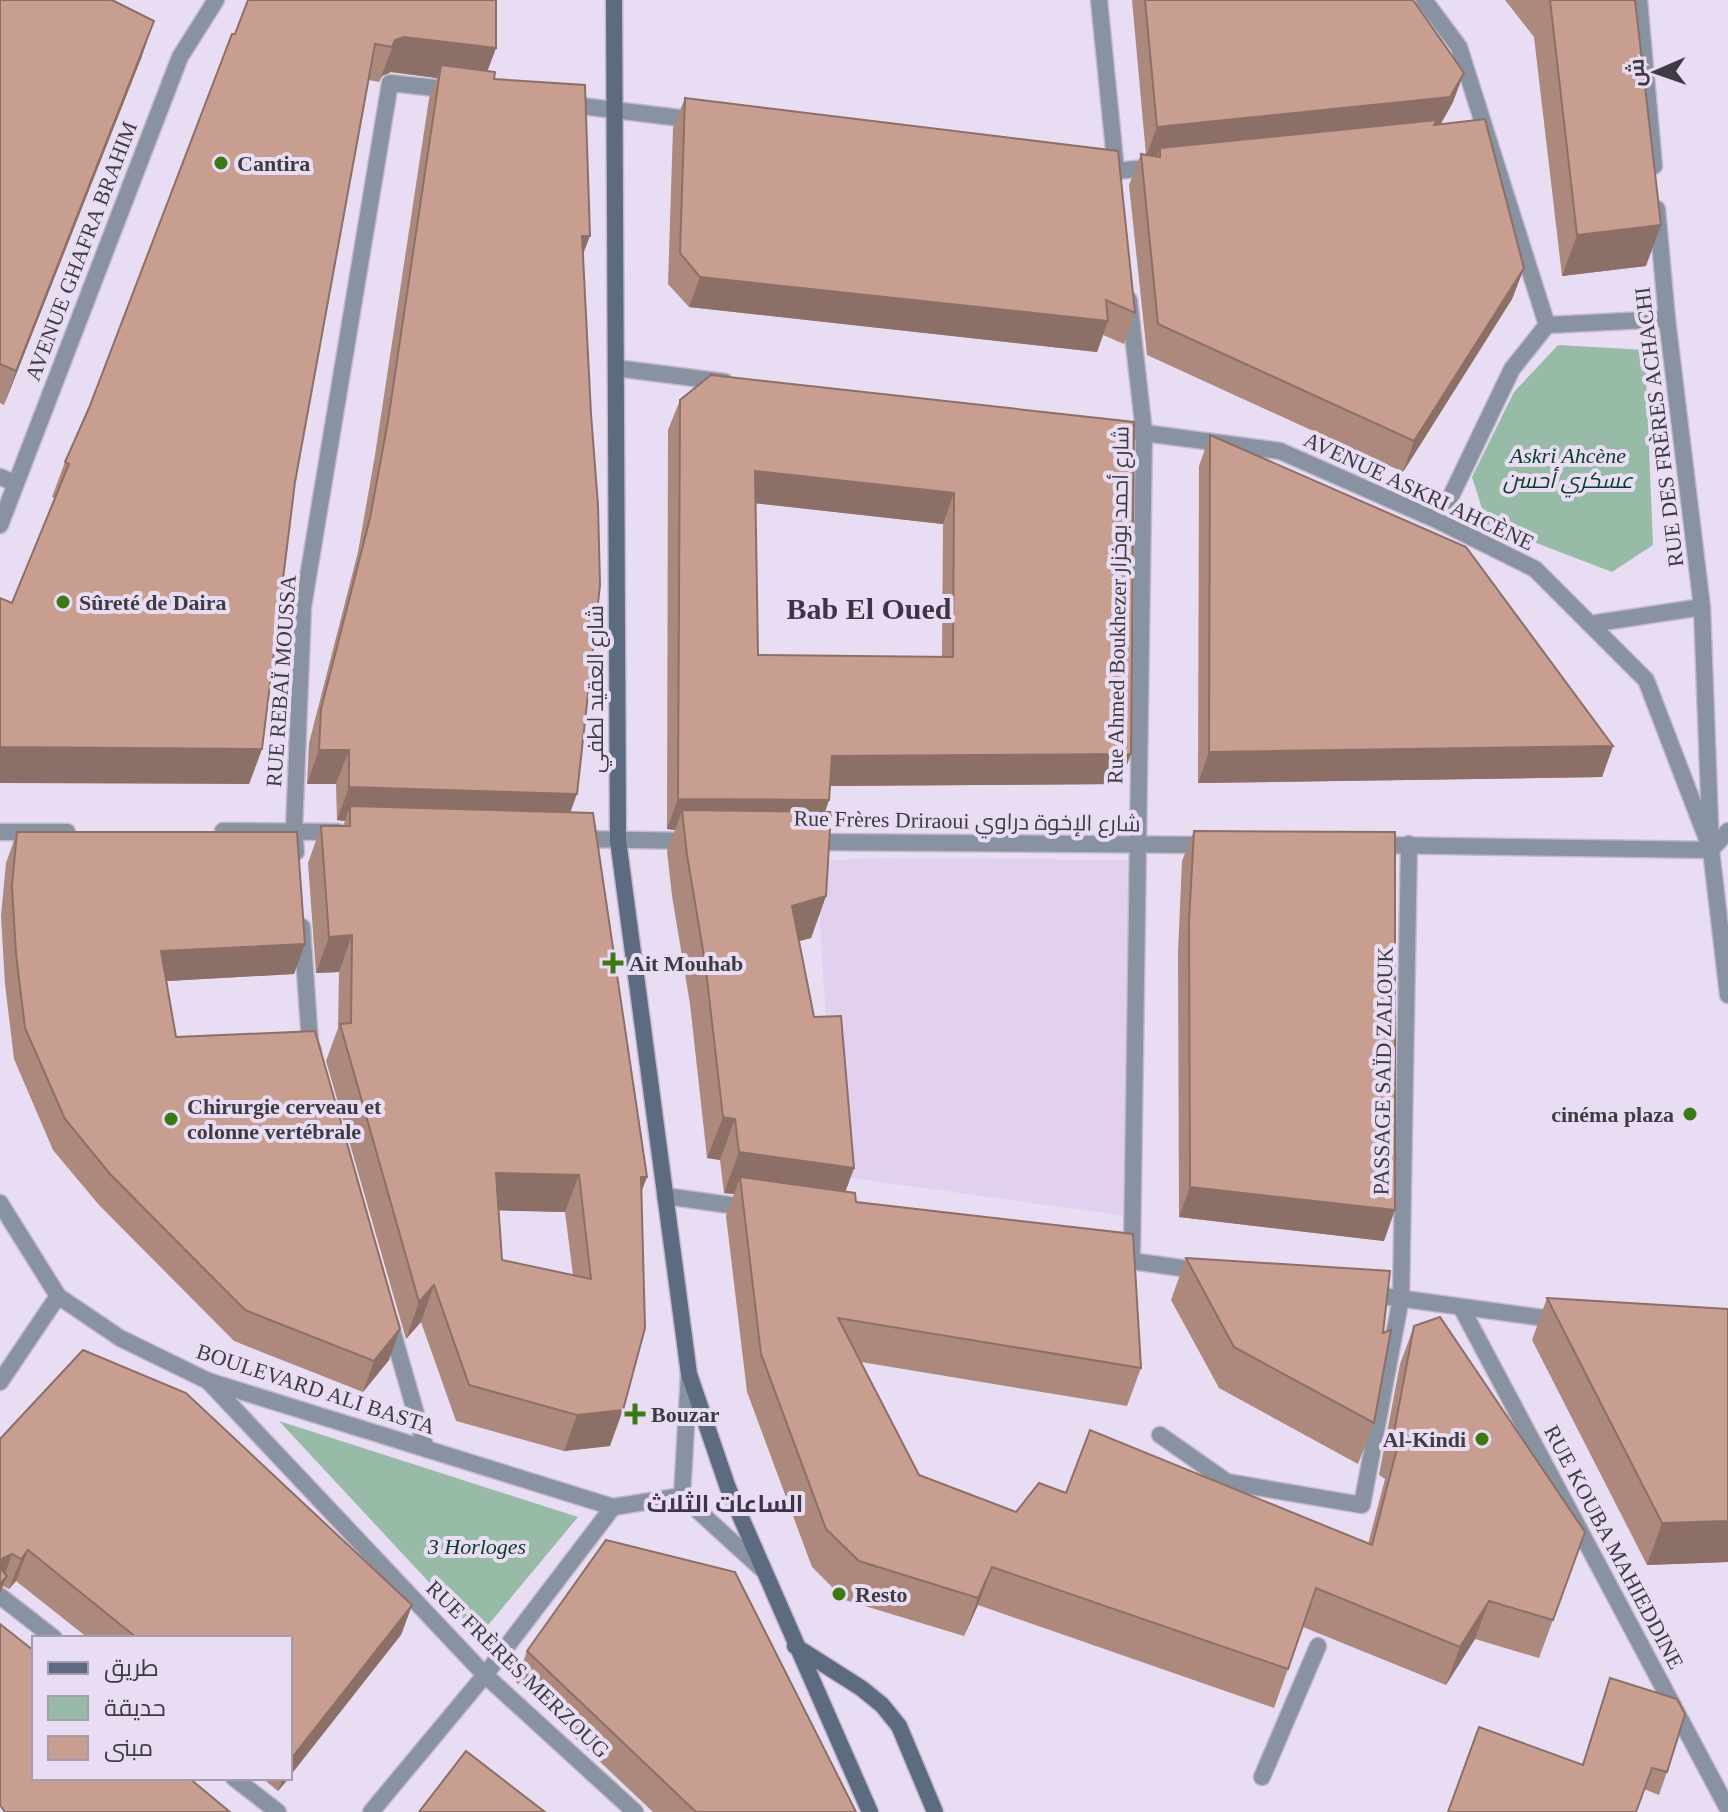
<svg xmlns="http://www.w3.org/2000/svg" width="1728" height="1812" viewBox="0 0 1728 1812" font-family="'Times New Roman',Cairo,serif">
	<style>
		.built { fill: #e1d1ee }
		.green { fill: #98bba8 }
		.lines { fill: none; stroke-linecap: round; stroke-linejoin: round }
		.pedestrian-casing { stroke: #c4b9cc; stroke-width: 19 }
		.minor-casing { stroke: #c4b9cc; stroke-width: 19 }
		.tertiary-casing { stroke: #c4b9cc; stroke-width: 19 }
		.secondary-casing { stroke: #c4b9cc; stroke-width: 19 }
		.pedestrian { stroke: #8892a0; stroke-width: 16 }
		.minor { stroke: #8892a0; stroke-width: 16 }
		.tertiary { stroke: #8892a0; stroke-width: 16 }
		.secondary { stroke: #5d6b80; stroke-width: 16 }
		.wall { fill: #ac887d; fill-rule: evenodd }
		.shaded-wall { fill: #8c6f66 }
		.building { fill: #c89e91; stroke: #8c6f66; stroke-width: 2; fill-rule: evenodd }
		.poi-dot { fill: #3c7914; stroke: #e9ddf3; stroke-width: 3 }
		.labels { text-anchor: middle; dominant-baseline: central; stroke-width: 8; stroke-linejoin: round; paint-order: stroke }
		.poi-label { font-size: 22px; font-weight: bold; fill: #3f3b43; stroke: #e9ddf3; text-anchor: start }
		.street-label { font-size: 22px; fill: #3f3b43; stroke: #e9ddf3 }
		.park-label { font-size: 22px; font-style: italic; fill: #073d27; stroke: #e9ddf3 }
		.neighbourhood-label { font-size: 24px; font-weight: bold; fill: #3e3446; stroke: #e9ddf3 }
		.district-label { font-size: 30px; font-weight: bold; fill: #3e3446; stroke: #e9ddf3 }
	</style>
	<rect width="100%" height="100%" fill="#e9ddf3"/>
	<path class="built" d="M882,858L1128,860L1126,1216L836,1176L816,861Z"/>
	<g class="green">
		<path d="M1558,345L1645,350L1653,545L1612,572L1487,524L1472,477L1514,392Z"/>
		<path d="M279,1421L578,1517L479,1636Z"/>
	</g>
	<g class="lines">
		<defs>
			<path id="pedestrian" d="M1262,1777L1318,1646"/>
			<g id="minor">
				<path d="M1099,0L1116,170"/>
				<path d="M1424,0L1459,47L1547,325"/>
				<path d="M565,104L697,120"/>
				<path d="M1101,170L1116,171L1157,167"/>
				<path d="M1129,300L1144,432L1132,1252"/>
				<path d="M616,368L725,382"/>
				<path d="M1114,429L1280,451L1439,521L1535,569L1646,680L1710,847"/>
				<path d="M0,477L15,483"/>
				<path d="M1439,521L1512,369L1547,325L1667,319"/>
				<path d="M1590,624L1702,607"/>
				<path d="M223,831L338,832"/>
				<path d="M0,832H67"/>
				<path d="M577,839L694,841"/>
				<path d="M809,842L1210,845"/>
				<path d="M1377,845L1711,850"/>
				<path d="M1711,850L1728,831"/>
				<path d="M296,852L294,830L303,607L390,83L454,90"/>
				<path d="M302,927L310,1043L313,1051"/>
				<path d="M665,1196L751,1208"/>
				<path d="M1118,1259L1202,1271"/>
				<path d="M1368,1294L1559,1320"/>
				<path d="M1461,1307L1728,1809"/>
				<path d="M390,1323L426,1449"/>
				<path d="M208,1381L485,1675L635,1812"/>
				<path d="M1160,1435L1227,1482L1362,1505L1401,1298L1409,844"/>
				<path d="M0,1596L54,1638"/>
				<path d="M234,1778L278,1812"/>
				<path d="M371,1812L485,1675L613,1507"/>
			</g>
			<g id="tertiary">
				<path d="M1639,0L1654,166"/>
				<path d="M1657,209L1667,319L1702,607L1711,850L1728,995"/>
				<path d="M0,525L180,57L216,0"/>
				<path d="M0,1203L58,1296L120,1338L208,1381L613,1507L682,1496"/>
				<path d="M0,1382L58,1296"/>
				<path d="M682,1496L689,1374"/>
				<path d="M682,1496L762,1569"/>
			</g>
			<g id="secondary">
				<path d="M614,0L618,840L689,1374L728,1488L870,1812"/>
				<path d="M795,1646L861,1688L882,1705L899,1726L935,1812"/>
			</g>
		</defs>
		<use href="#pedestrian" class="pedestrian-casing"/>
		<use href="#minor" class="minor-casing"/>
		<use href="#tertiary" class="tertiary-casing"/>
		<use href="#secondary" class="secondary-casing"/>
		<use href="#pedestrian" class="pedestrian"/>
		<use href="#minor" class="minor"/>
		<use href="#tertiary" class="tertiary"/>
		<use href="#secondary" class="secondary"/>
	</g>
	<g class="wall">
		<path d="M0,0L142,56L4,405L0,403Z"/>
		<path d="M1132,0H1413L1453,102L1440,125L1524,268L1512,299L1403,472L1147,355L1129,185L1141,154L1146,155Z"/>
		<path d="M1505,0H1635L1646,266L1562,276L1534,37Z"/>
		<path d="M232,34L496,48L487,71L494,79L583,255L570,812L641,1192L610,1446L564,1451L456,1421L421,1322L406,1339L326,1061L338,1028L339,972L316,973L308,863L321,826H343L345,821L337,820L336,784H307L309,743L358,552L375,455L429,99L437,78L391,72L382,76L379,82L369,80L295,482L262,749L249,784L55,498L52,497L65,462L89,408ZM498,1210L565,1212L573,1275L502,1260Z"/>
		<path d="M685,98L1135,313L1124,344L1103,335L1097,352L689,307L668,284L673,128Z"/>
		<path d="M680,400L1134,422L1120,784L830,786L829,800L825,812L826,896L811,938L799,941L814,1017L854,1168L845,1192L856,1202L1141,1368L1127,1406L861,1362L919,1475L1016,1512L1066,1493L1368,1544L1385,1479L1379,1475L1400,1364L1414,1326L1585,1532L1539,1658L1475,1639L1446,1685L1303,1627L1274,1708L978,1605L964,1636L845,1600L812,1567L747,1392L726,1216L734,1194L724,1193L720,1160L707,1158L690,1004L672,896L667,851L675,830L667,829L668,430ZM755,503L943,524L942,657L758,655Z"/>
		<path d="M1210,435L1613,746L1602,777L1198,783L1199,466Z"/>
		<path d="M1194,831L1384,1241L1179,1217L1178,952L1182,861Z"/>
		<path d="M17,832L294,974L167,981L176,1037L389,1360L363,1392L234,1341L99,1205L53,1150L14,1059L5,984L1,916L6,863Z"/>
		<path d="M1186,1258L1374,1423L1358,1464L1219,1388L1171,1300Z"/>
		<path d="M1547,1298L1728,1562L1647,1565L1532,1340Z"/>
		<path d="M0,1439L412,1605L401,1635L290,1638H88L16,1581L9,1589L3,1586Z"/>
		<path d="M527,1651L856,1812H653L516,1682Z"/>
		<path d="M1610,1678L1667,1772L1659,1795L1582,1765Z"/>
		<path d="M262,1778H289L278,1791Z"/>
	</g>
	<g class="shaded-wall">
		<path d="M154,21L142,56L4,405L16,371Z"/>
		<path d="M404,37L496,48L483,83L441,65L437,78L391,72L382,76L379,82L395,40Z"/>
		<path d="M1464,73L1453,102L1439,127L1160,148L1157,156L1146,157L1157,127Z"/>
		<path d="M1661,225L1646,266L1562,276L1577,235Z"/>
		<path d="M582,236H590L577,270Z"/>
		<path d="M1524,268L1512,299L1403,472L1414,441Z"/>
		<path d="M700,277L1108,321L1097,352L689,307Z"/>
		<path d="M755,471L954,493L943,524L744,502Z"/>
		<path d="M1613,746L1602,777L1198,783L1209,752Z"/>
		<path d="M0,747L262,749L249,784L0,783Z"/>
		<path d="M319,750H349L336,784H307Z"/>
		<path d="M1131,754L1120,784L821,786L832,756Z"/>
		<path d="M349,787L577,794L565,827L350,806L345,821L337,820Z"/>
		<path d="M678,799L829,800L818,831L682,810L675,830L667,829Z"/>
		<path d="M826,896L811,938L777,947L792,906Z"/>
		<path d="M352,935L339,972L316,973L329,937Z"/>
		<path d="M305,944L294,974L150,982L161,951Z"/>
		<path d="M723,1117L735,1119L720,1160L707,1158Z"/>
		<path d="M739,1152L854,1168L839,1209L740,1177L734,1194L724,1193Z"/>
		<path d="M496,1173L579,1175L565,1212L482,1210Z"/>
		<path d="M641,1177H647L633,1214Z"/>
		<path d="M1190,1187L1395,1210L1384,1241L1179,1217Z"/>
		<path d="M434,1285L421,1322L406,1339L419,1302Z"/>
		<path d="M400,1329L389,1360L363,1392L374,1361Z"/>
		<path d="M623,1410L610,1446L564,1451L577,1415Z"/>
		<path d="M1728,1521V1562L1647,1565L1662,1523Z"/>
		<path d="M28,1550L16,1581L9,1589L21,1559Z"/>
		<path d="M12,1554L2,1582L7,1576L0,1594V1564L3,1558Z"/>
		<path d="M992,1567L978,1605L964,1636L978,1598Z"/>
		<path d="M1489,1601L1475,1639L1446,1685L1460,1647Z"/>
		<path d="M412,1605L401,1635L290,1776V1760Z"/>
		<path d="M283,1778H289L278,1791Z"/>
	</g>
	<g class="building">
		<path d="M0,0H112L154,21L16,371L0,364Z"/>
		<path d="M248,0H496V48L404,37L395,40L392,47L375,44L295,482L262,749L0,747V598L12,603L69,464L65,462L89,408L232,34H235Z"/>
		<path d="M1145,0H1413L1464,73L1450,97L1157,127Z"/>
		<path d="M1550,0H1635L1661,225L1577,235Z"/>
		<path d="M441,65L495,72L494,79L585,85L590,236H582L591,414L598,505L600,585L577,794L349,787V750H319L321,709L370,518L388,421Z"/>
		<path d="M685,98L1118,151L1135,313L1106,300L1108,321L700,277L680,253Z"/>
		<path d="M1485,119L1524,268L1414,441L1158,324L1141,154L1160,157V148L1437,120L1434,125Z"/>
		<path d="M711,375L1134,422L1131,754L832,756L829,800L678,799L680,400ZM755,471L954,493L953,657L758,655Z"/>
		<path d="M1210,435L1466,547L1613,746L1209,752Z"/>
		<path d="M350,806L593,813L647,1177H641L645,1328L623,1410L577,1415L469,1385L434,1285L419,1302L340,1024L351,1023L352,935L329,937L321,826H350ZM496,1173L579,1175L591,1279L502,1260Z"/>
		<path d="M682,810L831,812L826,896L792,906L814,1017L841,1016L854,1168L739,1152L735,1119L723,1117L705,962L687,855Z"/>
		<path d="M1194,831L1395,832V1210L1190,1187L1189,921Z"/>
		<path d="M17,832H297L305,944L161,951L176,1037L315,1031L400,1329L374,1361L245,1310L110,1174L65,1119L25,1028L16,954L12,886Z"/>
		<path d="M740,1177L855,1193L856,1202L1133,1234L1141,1368L838,1318L919,1475L1016,1512L1039,1483L1066,1493L1090,1430L1372,1545L1399,1441L1393,1437L1414,1326L1440,1317L1585,1532L1553,1620L1489,1601L1460,1647L1316,1588L1288,1669L992,1567L978,1598L859,1561L826,1529L761,1354Z"/>
		<path d="M1186,1258L1390,1271L1383,1333L1391,1330L1374,1423L1234,1347Z"/>
		<path d="M1547,1298L1728,1309V1521L1662,1523Z"/>
		<path d="M83,1350L186,1393L412,1605L290,1760V1638H137L28,1550L21,1559L12,1554L3,1558L0,1563L1,1569L7,1576L0,1584V1439Z"/>
		<path d="M606,1540L735,1572L856,1812H696L527,1651Z"/>
		<path d="M0,1624L34,1651V1778H189L230,1812H5L0,1805Z"/>
		<path d="M1610,1678L1677,1699L1685,1714L1667,1772L1652,1768L1636,1812H1448L1479,1727L1583,1765Z"/>
		<path d="M466,1751L545,1812H419Z"/>
	</g>
	<g class="poi-dot">
		<circle cx="221" cy="163" r="8"/>
		<circle cx="63" cy="602" r="8"/>
		<path d="M609 951h8v8h8v8h-8v8h-8v-8h-8v-8h8z"/>
		<circle cx="1690" cy="1114" r="8"/>
		<circle cx="171" cy="1119" r="8"/>
		<path d="M631 1402h8v8h8v8h-8v8h-8v-8h-8v-8h8z"/>
		<circle cx="1482" cy="1439" r="8"/>
		<circle cx="839" cy="1594" r="8"/>
	</g>
	<g class="labels">
		<g class="poi-label">
			<text x="237" y="163">Cantira</text>
			<text x="79" y="602">Sûreté de Daira</text>
			<text x="629" y="963">Ait Mouhab</text>
			<text x="187" y="1106">Chirurgie cerveau et<tspan x="187" dy="25">colonne vertébrale</tspan></text>
			<text x="1674" y="1114" text-anchor="end">cinéma plaza</text>
			<text x="651" y="1414">Bouzar</text>
			<text x="1466" y="1439" text-anchor="end">Al-Kindi</text>
			<text x="855" y="1594">Resto</text>
		</g>
		<g class="street-label">
			<text transform="translate(81 251) rotate(-69)">AVENUE GHAFRA BRAHIM</text>
			<text transform="translate(1659 427) rotate(-97)">RUE DES FRÈRES ACHACHI</text>
			<text transform="translate(1419 491) rotate(25)">AVENUE ASKRI AHCÈNE</text>
			<text transform="translate(1118 605) rotate(-89)">Rue Ahmed Boukhezer شارع أحمد بوخزار</text>
			<text transform="translate(281 681) rotate(-86)">RUE REBAÏ MOUSSA</text>
			<text transform="translate(595 689) rotate(-90)">شارع العقيد لطفي</text>
			<text transform="translate(967 821) rotate(1)">Rue Frères Driraoui شارع الإخوة دراوي</text>
			<text transform="translate(1383 1071) rotate(-89)">PASSAGE SAÏD ZALOUK</text>
			<text transform="translate(316 1389) rotate(18)">BOULEVARD ALI BASTA</text>
			<text transform="translate(1614 1547) rotate(62)">RUE KOUBA MAHIEDDINE</text>
			<text transform="translate(518 1669) rotate(44)">RUE FRÈRES MERZOUG</text>
		</g>
		<g class="park-label">
			<text x="1568" y="455">Askri Ahcène<tspan x="1568" dy="25">عسكري أحسن</tspan></text>
			<text x="477" y="1546">3 Horloges</text>
		</g>
		<g class="neighbourhood-label">
			<text x="725" y="1504">الساعات الثلاث</text>
		</g>
		<g class="district-label">
			<text x="869" y="608">Bab El Oued</text>
		</g>
	</g>
	<rect x="32" y="1636" width="260" height="144" fill="#e9ddf3" stroke="#a59cad" stroke-width="2"/>
	<rect x="48" y="1662" width="40" height="12" fill="#5d6b80" stroke="#a59cad" stroke-width="2"/>
	<text x="104" y="1676" font-size="24" fill="#3f3b43">طريق</text>
	<rect x="48" y="1696" width="40" height="24" fill="#98bba8" stroke="#a59cad" stroke-width="2"/>
	<text x="104" y="1716" font-size="24" fill="#3f3b43">حديقة</text>
	<rect x="48" y="1736" width="40" height="24" fill="#c89e91" stroke="#a59cad" stroke-width="2"/>
	<text x="104" y="1756" font-size="24" fill="#3f3b43">مبنى</text>
	<g transform="translate(1656 72) rotate(268)" stroke="#e9ddf3" stroke-width="6" paint-order="stroke">
	<path d="M0-6L14 30L0 20L-14 30Z" fill="#3f3b43"/>
	<text y="-12" font-size="22" font-weight="bold" text-anchor="middle" fill="#3f3b43">ش</text>
	</g>
</svg>
